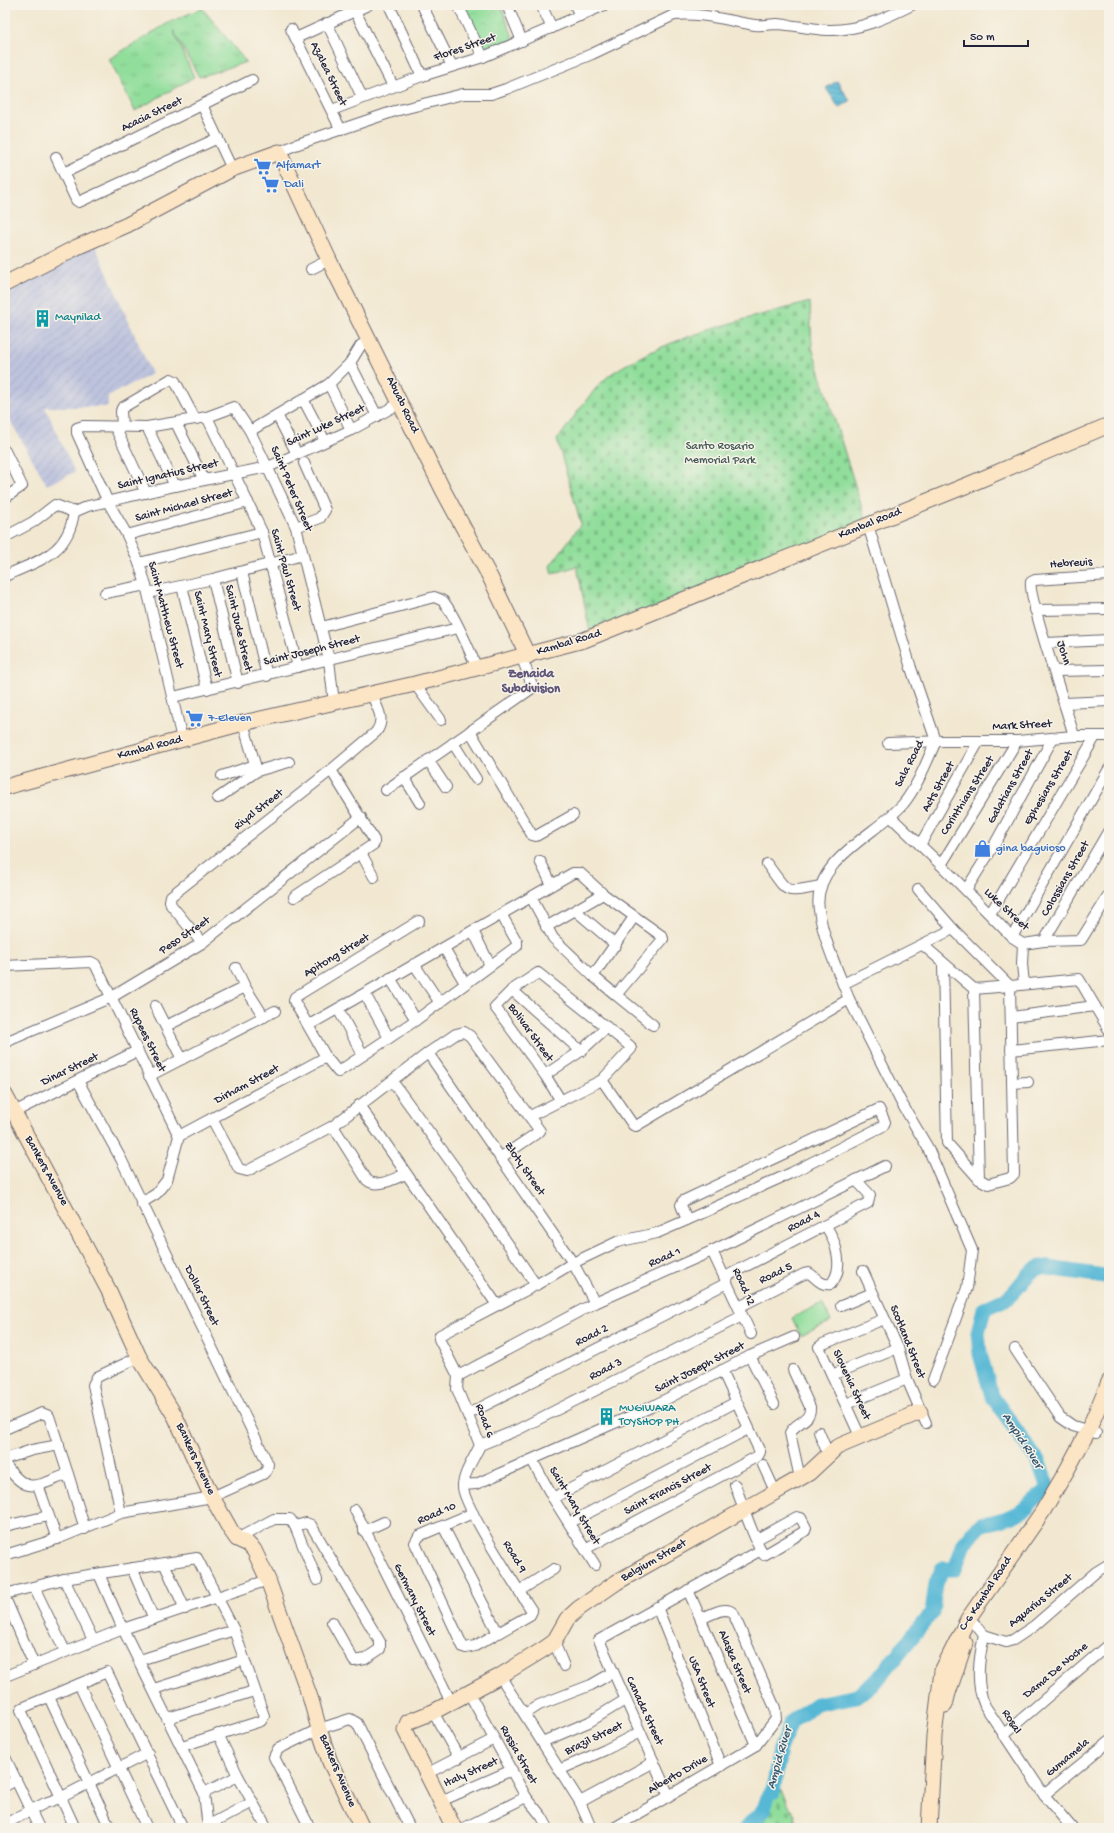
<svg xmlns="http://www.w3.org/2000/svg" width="1114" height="1833" viewBox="0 0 1114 1833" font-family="'Gochi Hand',sans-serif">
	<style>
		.industrial { fill: url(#industrial-furrows) }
		.grass { fill: url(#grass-tufts); stroke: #5a806b }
		.cemetery { fill: url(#cemetery-stones); stroke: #5a806b }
		.park { fill: url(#park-crowns); stroke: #5a806b }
		.pitch { fill: #91de9b; stroke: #5a806b }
		.water { fill: url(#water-rules); stroke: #3c6d88 }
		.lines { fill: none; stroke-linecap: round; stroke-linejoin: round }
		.river { stroke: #57b8d5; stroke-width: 15 }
		.street-casing { stroke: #6b6770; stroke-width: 12 }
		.secondary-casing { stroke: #6b6770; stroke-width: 17 }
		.street { stroke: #fff; stroke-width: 10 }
		.secondary { stroke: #fce5c4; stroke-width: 15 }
		.labels { text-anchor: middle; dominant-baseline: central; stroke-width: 3; stroke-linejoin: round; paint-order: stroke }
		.street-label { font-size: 12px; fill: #22223b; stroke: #f7f3e8 }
		.shop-label { font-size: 12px; fill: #366cbe; stroke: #f7f3e8; text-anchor: start }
		.culture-label { font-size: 12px; fill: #0d838f; stroke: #f7f3e8; text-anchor: start }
		.park-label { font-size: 12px; fill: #435a58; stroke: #f7f3e8 }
		.neighbourhood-label { font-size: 13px; font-weight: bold; fill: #605679; stroke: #f7f3e8 }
		.water-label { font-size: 13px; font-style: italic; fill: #355671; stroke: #f7f3e8 }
	</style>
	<defs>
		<pattern id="industrial-furrows" width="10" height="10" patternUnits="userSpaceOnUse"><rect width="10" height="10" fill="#bec3dd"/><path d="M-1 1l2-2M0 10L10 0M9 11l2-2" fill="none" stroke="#a3a7bf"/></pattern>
		<pattern id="grass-tufts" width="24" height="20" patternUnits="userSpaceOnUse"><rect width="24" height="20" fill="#91de9b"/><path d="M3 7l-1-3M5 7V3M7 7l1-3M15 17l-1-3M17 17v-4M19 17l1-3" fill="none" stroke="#7dbe86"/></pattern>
		<pattern id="cemetery-stones" width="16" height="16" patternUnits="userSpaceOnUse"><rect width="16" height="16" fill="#91de9b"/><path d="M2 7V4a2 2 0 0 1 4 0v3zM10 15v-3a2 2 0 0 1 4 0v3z" fill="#7dbe86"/></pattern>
		<pattern id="park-crowns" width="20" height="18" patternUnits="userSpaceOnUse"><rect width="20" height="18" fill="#91de9b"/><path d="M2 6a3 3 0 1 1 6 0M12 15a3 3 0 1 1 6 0" fill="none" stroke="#7dbe86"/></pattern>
		<pattern id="water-rules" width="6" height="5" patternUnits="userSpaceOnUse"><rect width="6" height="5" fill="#57b8d5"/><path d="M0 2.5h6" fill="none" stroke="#4895ae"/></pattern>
	</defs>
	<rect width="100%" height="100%" fill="#f7f3e8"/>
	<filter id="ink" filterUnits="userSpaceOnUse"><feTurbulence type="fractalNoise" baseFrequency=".025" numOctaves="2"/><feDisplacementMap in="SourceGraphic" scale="8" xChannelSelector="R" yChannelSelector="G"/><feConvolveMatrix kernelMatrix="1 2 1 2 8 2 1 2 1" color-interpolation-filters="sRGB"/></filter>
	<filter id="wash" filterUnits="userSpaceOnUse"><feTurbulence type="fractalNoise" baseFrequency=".012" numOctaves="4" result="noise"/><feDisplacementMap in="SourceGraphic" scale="16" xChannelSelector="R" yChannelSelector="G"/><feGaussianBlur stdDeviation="0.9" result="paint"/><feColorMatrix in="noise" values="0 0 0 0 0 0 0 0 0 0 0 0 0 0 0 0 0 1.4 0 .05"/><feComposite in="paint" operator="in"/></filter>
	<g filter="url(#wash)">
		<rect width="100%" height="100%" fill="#f2e8d1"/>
		<path class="industrial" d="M94,243L152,374L108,396V407H45L75,472L47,485L7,415L5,408V287Z"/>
		<path class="grass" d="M202,8L246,62L199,77L173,30L194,77L135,111L109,59L170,22Z"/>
		<g class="cemetery">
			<path d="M810,302L812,347L867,524L591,638L577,566L552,574L550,566L581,524L557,440C572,421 592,388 611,374C665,337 747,319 810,302Z"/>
			<path d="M781,1790L794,1816L797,1828H746L764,1809L769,1794Z"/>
		</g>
		<path class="park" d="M463,5H501L515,43L484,53Z"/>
		<path class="pitch" d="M822,1303L831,1321L801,1336L792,1318Z"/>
		<path class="water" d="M837,81L850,101L839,108L826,88Z"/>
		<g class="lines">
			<path class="river" d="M746,1828L764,1809L769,1794L773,1792L780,1749L791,1722L816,1704L857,1696L878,1679L932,1612L936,1584L942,1569H955L964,1543L981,1524C1016,1519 1023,1512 1048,1488L1039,1463L992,1396L980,1354L978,1332L984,1309C991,1305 1000,1302 1007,1298C1020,1289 1026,1271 1041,1267L1104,1276L1109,1274"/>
		</g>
	</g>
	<g filter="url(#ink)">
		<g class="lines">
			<defs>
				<g id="street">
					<path d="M389,5L422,76"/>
					<path d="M422,5L452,66"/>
					<path d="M458,5L483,57"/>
					<path d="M507,5L522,41"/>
					<path d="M541,5L552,28"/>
					<path d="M575,5L580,16"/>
					<path d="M355,11L393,86"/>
					<path d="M327,23L362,97"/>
					<path d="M291,29L341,130"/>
					<path d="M296,38L368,5"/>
					<path d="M202,105L232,169"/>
					<path d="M332,110L422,76L483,57L605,5"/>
					<path d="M279,152L295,145L395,111L463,94H491L506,89L592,54L674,15C701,12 729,21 755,25C762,26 770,24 777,24C794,25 811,29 828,30C858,31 886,18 912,5"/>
					<path d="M56,157L76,200L79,202L218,138"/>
					<path d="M64,173L252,80"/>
					<path d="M311,269L329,260"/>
					<path d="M350,363L377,416"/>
					<path d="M329,384L351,430"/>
					<path d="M303,399L325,441"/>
					<path d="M277,415L297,454"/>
					<path d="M207,417L262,532L298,667"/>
					<path d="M176,423L204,480"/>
					<path d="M115,427L146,493"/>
					<path d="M122,427L121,411L122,408L171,379L175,381L195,419"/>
					<path d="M147,427L175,486"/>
					<path d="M250,431L329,384L350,363L361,345"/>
					<path d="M5,451L22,486L5,498"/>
					<path d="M74,512L88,506L175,486L268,467L351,430L395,406"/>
					<path d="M296,527L320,518L325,510L304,463"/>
					<path d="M127,535L248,502"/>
					<path d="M5,537L33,522L55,505L74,512"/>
					<path d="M139,563L262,532"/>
					<path d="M242,572L267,676"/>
					<path d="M5,576C39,560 68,555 74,512"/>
					<path d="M213,579L238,683"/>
					<path d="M182,586L207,689"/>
					<path d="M105,593L146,585"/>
					<path d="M148,593L213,579L303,555"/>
					<path d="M1035,610L1109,609"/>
					<path d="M322,627L434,597C437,598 440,599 443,601C454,614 471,653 477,669"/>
					<path d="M1046,643L1109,640"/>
					<path d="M1055,671L1109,670"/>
					<path d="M415,684L441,720"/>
					<path d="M173,697L458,628"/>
					<path d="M1065,703L1109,701"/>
					<path d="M243,723L257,771L289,762"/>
					<path d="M470,731L532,835L536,836L573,815"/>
					<path d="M1074,736C1068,713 1027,595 1031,582L1035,580L1109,575"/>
					<path d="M182,739L146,585L139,563L127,535L108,502L77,433V428L83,426L147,427L207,417L234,407L250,431L296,527L329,660L334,703"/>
					<path d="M453,743L476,779"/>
					<path d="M888,743L944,741H1017L1074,736H1109"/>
					<path d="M428,760L446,787"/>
					<path d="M222,776L255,765"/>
					<path d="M404,777L420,803"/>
					<path d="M386,790L531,689L532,685L522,658"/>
					<path d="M218,798L257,771"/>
					<path d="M891,817L941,865L1012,937L1023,944L1044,941L1081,940L1109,895"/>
					<path d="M920,845L979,741"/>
					<path d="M361,853L374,877"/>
					<path d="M540,861L552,885"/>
					<path d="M767,864C790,895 782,893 821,886"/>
					<path d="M941,865L1017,741"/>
					<path d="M918,889L953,929L1010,986L1079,979L1109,1030"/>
					<path d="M966,890L996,842L1053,738"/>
					<path d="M294,897L374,844V840L331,770"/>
					<path d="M576,911L616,945"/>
					<path d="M990,914L1095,737"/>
					<path d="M419,921L295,997L294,1001L326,1057L338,1072L416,1020L517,946V942L501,914"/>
					<path d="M546,927L603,894"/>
					<path d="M473,931L490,965"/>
					<path d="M1012,937L1109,769"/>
					<path d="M1044,941L1109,830"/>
					<path d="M202,943L171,905L170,901L171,896L331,770L376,732C386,719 377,708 372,695"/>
					<path d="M1023,944L1022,964L1024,984"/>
					<path d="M923,945L974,989L1010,986L1014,1174L1010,1178L988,1184L979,1179L947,1143L943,964"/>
					<path d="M444,948L465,983"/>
					<path d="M414,964L440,1003"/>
					<path d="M5,966L91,962L95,964L179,1136L167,1180L156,1194L141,1203"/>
					<path d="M236,968L245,987L264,1017"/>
					<path d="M593,976L634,917"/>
					<path d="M390,978L416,1020"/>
					<path d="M843,984L953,929"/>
					<path d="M974,989L979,1179"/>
					<path d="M512,990L581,1051"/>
					<path d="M365,994L389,1038"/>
					<path d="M616,995L653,1025"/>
					<path d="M849,999L901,1102L928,1148L972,1250L967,1288L933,1380"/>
					<path d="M155,1006L182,1059"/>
					<path d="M338,1009L363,1055"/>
					<path d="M1011,1017L1095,1006"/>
					<path d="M309,1025C398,975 485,923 573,873H580L603,894L662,936L663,939L616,995L593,976L553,938L531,897"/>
					<path d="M166,1026L245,987"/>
					<path d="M5,1044L10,1040L112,997L202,943L361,817"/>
					<path d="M1011,1050L1109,1040"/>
					<path d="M428,1053L573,1263L595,1303"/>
					<path d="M545,1075L581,1051L607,1027"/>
					<path d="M149,1076L275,1011"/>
					<path d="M602,1080L633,1125L636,1126L849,999C838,971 823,939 819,910C811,860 878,834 904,803C918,785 927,761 936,741L911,668L868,525"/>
					<path d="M392,1081L469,1187L536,1285"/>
					<path d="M1012,1083L1028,1082"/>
					<path d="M359,1105L497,1305"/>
					<path d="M14,1112L137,1051"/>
					<path d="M530,1116L602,1080L631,1049L630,1046L538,973L512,990L495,1007L545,1075L561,1101"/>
					<path d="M212,1119L239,1169L247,1171L333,1126L428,1053L456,1034L464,1032L470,1036L540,1131L500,1158"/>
					<path d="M333,1126L367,1180C377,1189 395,1178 406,1174"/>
					<path d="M179,1136L326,1057"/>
					<path d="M712,1251L751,1334"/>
					<path d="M863,1271L898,1348L907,1379L926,1423"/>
					<path d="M725,1277L868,1203L870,1195L856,1180"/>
					<path d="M841,1306L872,1293"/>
					<path d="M739,1307L804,1274L809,1273C817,1278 820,1286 831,1284C845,1268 836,1242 826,1226"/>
					<path d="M1015,1349L1060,1417L1073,1426L1096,1433"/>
					<path d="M750,1356L774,1404"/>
					<path d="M793,1370L810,1407C811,1422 796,1421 790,1433L800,1478"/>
					<path d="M832,1375L898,1348"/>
					<path d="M458,1376L595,1303L712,1251L885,1166"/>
					<path d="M846,1404L907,1379"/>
					<path d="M468,1414L727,1283"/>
					<path d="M5,1429L42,1413L49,1416L68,1474C36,1486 27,1496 5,1464"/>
					<path d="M819,1432L828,1454"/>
					<path d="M860,1436L819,1347L823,1344L884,1319"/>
					<path d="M480,1445L517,1430L742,1316"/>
					<path d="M5,1459L32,1450L59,1445"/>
					<path d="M532,1460L553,1498L595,1565"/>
					<path d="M763,1465L775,1491"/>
					<path d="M68,1474L85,1529"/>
					<path d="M38,1485L57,1539"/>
					<path d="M463,1485L476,1484L651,1407L750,1356L794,1337"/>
					<path d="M735,1485C742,1503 754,1541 764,1555L805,1531L806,1528L801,1518L797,1517L757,1539"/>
					<path d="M553,1498L736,1402"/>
					<path d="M355,1510L451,1702"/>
					<path d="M121,1513L93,1385L97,1377L139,1357"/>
					<path d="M473,1513L419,1536L415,1543L463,1647L466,1648L475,1646L530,1615L532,1611C519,1591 463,1505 463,1487C463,1473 475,1457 480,1445L457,1389L458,1376L439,1339L440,1335L536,1285L573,1263L617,1242L657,1233L687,1220L791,1173L883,1126L885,1122L879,1109L683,1201L681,1205L687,1220"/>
					<path d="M569,1523L748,1429"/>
					<path d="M5,1526L48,1516"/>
					<path d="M295,1526L317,1580"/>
					<path d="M443,1526L498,1633"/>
					<path d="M364,1531L384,1522"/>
					<path d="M237,1539L274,1519H290L295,1526L306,1523L311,1525L380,1642V1649L365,1659L354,1661L332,1622"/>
					<path d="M585,1549L758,1456L760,1452L722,1370"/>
					<path d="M5,1555L57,1539L121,1513L212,1497L263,1474L267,1470L268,1464L121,1159L78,1081"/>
					<path d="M164,1563L185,1609"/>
					<path d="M132,1568L154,1619"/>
					<path d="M99,1574L123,1629L204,1793L208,1828"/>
					<path d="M64,1579L93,1640"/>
					<path d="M34,1587L65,1651"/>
					<path d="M688,1590L756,1745"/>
					<path d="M519,1591L554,1569"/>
					<path d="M5,1594L64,1579L197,1558L234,1630L264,1716L261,1721L182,1746"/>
					<path d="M5,1598L34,1665"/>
					<path d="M657,1607L721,1766"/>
					<path d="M968,1619L975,1624L984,1635C979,1659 975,1683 985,1706L1044,1795L1072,1828"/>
					<path d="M984,1635L1006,1642L1013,1640L1034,1626L1096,1572L1109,1564"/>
					<path d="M554,1642L564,1666"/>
					<path d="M140,1660L234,1630"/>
					<path d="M5,1675H8L123,1629L268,1580"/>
					<path d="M500,1676L580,1802L591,1828"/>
					<path d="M79,1684L147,1828"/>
					<path d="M154,1689L244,1660"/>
					<path d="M469,1693L526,1797L542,1817L548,1828"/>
					<path d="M49,1697L110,1828"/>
					<path d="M433,1712L459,1758"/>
					<path d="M525,1714L539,1705L591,1685L612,1673"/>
					<path d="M168,1718L254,1691"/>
					<path d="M218,1734L238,1776L267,1828"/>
					<path d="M1003,1735L1109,1644"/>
					<path d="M542,1742L589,1722L625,1700"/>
					<path d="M5,1757L39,1828"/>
					<path d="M559,1770L605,1750L640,1732"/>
					<path d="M428,1773L494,1739"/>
					<path d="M5,1786L16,1780"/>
					<path d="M204,1793L238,1776"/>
					<path d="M1044,1795L1109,1741"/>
					<path d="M669,1796L599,1640L761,1550"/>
					<path d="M441,1801L512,1770"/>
					<path d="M580,1802L654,1762"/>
					<path d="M5,1824L45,1803L60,1798L148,1753"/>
					<path d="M207,1826L253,1802"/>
					<path d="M75,1828L21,1710L22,1708L107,1672L183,1828"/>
					<path d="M310,1828L274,1757L278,1749L319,1729L350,1719L357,1723L410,1828"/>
					<path d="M464,1828L526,1797"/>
					<path d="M614,1828L756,1745L776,1719L775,1708L733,1613C725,1605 710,1615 701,1619"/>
				</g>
				<g id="secondary">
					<path d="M5,284L77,247L127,225L232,169L279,152L329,260L443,490L490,577L528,656"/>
					<path d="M5,787L243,723L415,684L584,640L970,484L1109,425"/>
					<path d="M5,1095L109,1291L139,1357L175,1416L212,1497L230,1529L237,1539L248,1544L254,1550L268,1580L311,1700L319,1729L330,1762L362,1828"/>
					<path d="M945,1705L948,1693L965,1643"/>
					<path d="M454,1828L405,1730L408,1722L433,1712L500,1676L544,1649L554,1642L567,1619L578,1609L617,1582L809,1473L837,1447L920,1412"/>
					<path d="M929,1828L934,1736L942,1671L968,1619L1043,1511L1067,1470L1088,1431L1109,1382"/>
				</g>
			</defs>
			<use href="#street" class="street-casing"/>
			<use href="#secondary" class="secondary-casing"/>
			<use href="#street" class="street"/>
			<use href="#secondary" class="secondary"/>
		</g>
	</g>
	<defs>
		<symbol id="supermarket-bare" viewBox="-9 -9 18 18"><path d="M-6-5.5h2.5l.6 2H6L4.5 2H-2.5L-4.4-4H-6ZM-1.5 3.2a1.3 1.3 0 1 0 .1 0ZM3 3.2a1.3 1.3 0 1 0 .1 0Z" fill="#3f7fe0" stroke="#f7f3e8" stroke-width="2.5" paint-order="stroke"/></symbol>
		<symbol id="building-bare" viewBox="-9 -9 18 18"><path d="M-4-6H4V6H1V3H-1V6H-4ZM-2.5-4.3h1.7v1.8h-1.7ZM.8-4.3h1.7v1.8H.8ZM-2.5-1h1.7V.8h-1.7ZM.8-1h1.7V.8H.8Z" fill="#0f9aa8" stroke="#f7f3e8" stroke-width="2.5" paint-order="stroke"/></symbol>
		<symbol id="shop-bare" viewBox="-9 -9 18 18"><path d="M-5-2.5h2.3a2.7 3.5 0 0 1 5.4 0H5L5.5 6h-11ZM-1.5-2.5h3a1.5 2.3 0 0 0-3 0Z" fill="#3f7fe0" stroke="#f7f3e8" stroke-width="2.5" paint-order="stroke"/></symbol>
	</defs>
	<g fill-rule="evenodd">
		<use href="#supermarket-bare" x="250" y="154" width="25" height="25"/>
		<use href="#supermarket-bare" x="258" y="172" width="25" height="25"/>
		<use href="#building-bare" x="30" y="306" width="25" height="25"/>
		<use href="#supermarket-bare" x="182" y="706" width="25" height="25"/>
		<use href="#shop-bare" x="970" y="836" width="25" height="25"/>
		<use href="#building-bare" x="594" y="1404" width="25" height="25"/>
	</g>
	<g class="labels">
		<g class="street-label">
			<text transform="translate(465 48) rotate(-19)">Flores Street</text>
			<text transform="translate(328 74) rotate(64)">Azalea Street</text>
			<text transform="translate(152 115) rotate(-26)">Acacia Street</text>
			<text transform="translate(402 405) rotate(64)">Abuab Road</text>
			<text transform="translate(326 426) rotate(-25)">Saint Luke Street</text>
			<text transform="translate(168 475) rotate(-13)">Saint Ignatius Street</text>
			<text transform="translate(291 489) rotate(67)">Saint Peter Street</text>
			<text transform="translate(184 506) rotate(-15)">Saint Michael Street</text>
			<text transform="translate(870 524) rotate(-22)">Kambal Road</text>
			<text transform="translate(1071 564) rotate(-4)">Hebreuis</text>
			<text transform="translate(285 570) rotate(74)">Saint Paul Street</text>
			<text transform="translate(165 615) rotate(75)">Saint Matthew Street</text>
			<text transform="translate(238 628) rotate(77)">Saint Jude Street</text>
			<text transform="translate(207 634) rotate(76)">Saint Mary Street</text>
			<text transform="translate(569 643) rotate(-17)">Kambal Road</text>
			<text transform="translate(312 651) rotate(-14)">Saint Joseph Street</text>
			<text transform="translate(1063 653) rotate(73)">John</text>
			<text transform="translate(1022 726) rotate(-3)">Mark Street</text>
			<text transform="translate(150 748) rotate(-15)">Kambal Road</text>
			<text transform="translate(910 764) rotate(-63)">Sala Road</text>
			<text transform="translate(939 787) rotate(-61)">Acts Street</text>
			<text transform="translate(1011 787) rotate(-61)">Galatians Street</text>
			<text transform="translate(1049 788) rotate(-59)">Ephesians Street</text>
			<text transform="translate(968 796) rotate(-58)">Corinthians Street</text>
			<text transform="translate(259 810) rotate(-38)">Riyal Street</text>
			<text transform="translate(1066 879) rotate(-60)">Colossians Street</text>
			<text transform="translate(1006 910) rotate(43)">Luke Street</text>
			<text transform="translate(185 936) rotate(-34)">Peso Street</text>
			<text transform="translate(337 956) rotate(-31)">Apitong Street</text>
			<text transform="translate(530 1033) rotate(54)">Bolivar Street</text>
			<text transform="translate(147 1040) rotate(64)">Rupees Street</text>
			<text transform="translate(70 1070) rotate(-26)">Dinar Street</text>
			<text transform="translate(247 1085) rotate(-28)">Dirham Street</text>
			<text transform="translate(524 1169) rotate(55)">Zloty Street</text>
			<text transform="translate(46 1171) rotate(61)">Bankers Avenue</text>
			<text transform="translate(804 1222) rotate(-27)">Road 4</text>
			<text transform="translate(665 1258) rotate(-24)">Road 1</text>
			<text transform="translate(776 1274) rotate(-26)">Road 5</text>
			<text transform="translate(743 1287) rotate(66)">Road 12</text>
			<text transform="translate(201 1296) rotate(64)">Dollar Street</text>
			<text transform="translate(592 1336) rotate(-27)">Road 2</text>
			<text transform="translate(907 1342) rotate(68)">Scotland Street</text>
			<text transform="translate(700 1368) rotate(-27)">Saint Joseph Street</text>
			<text transform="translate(606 1370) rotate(-27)">Road 3</text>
			<text transform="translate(851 1385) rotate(65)">Slovenia Street</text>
			<text transform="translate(484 1421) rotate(70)">Road 6</text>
			<text transform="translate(195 1459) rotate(65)">Bankers Avenue</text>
			<text transform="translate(668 1490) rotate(-28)">Saint Francis Street</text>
			<text transform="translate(574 1506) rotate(59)">Saint Mary Street</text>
			<text transform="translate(437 1514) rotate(-23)">Road 10</text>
			<text transform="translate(514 1557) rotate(59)">Road 9</text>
			<text transform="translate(654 1561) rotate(-30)">Belgium Street</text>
			<text transform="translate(986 1594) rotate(-57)">C-6 Kambal Road</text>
			<text transform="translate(414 1600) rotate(63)">Germany Street</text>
			<text transform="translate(1041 1601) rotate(-39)">Aquarius Street</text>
			<text transform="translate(734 1662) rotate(67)">Alaska Street</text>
			<text transform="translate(1056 1671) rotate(-40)">Dama De Noche</text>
			<text transform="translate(701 1682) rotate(68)">USA Street</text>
			<text transform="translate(644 1711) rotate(65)">Canada Street</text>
			<text transform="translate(1011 1722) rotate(58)">Rosal</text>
			<text transform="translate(594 1739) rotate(-26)">Brazil Street</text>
			<text transform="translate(518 1755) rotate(61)">Russia Street</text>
			<text transform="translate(1068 1758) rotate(-40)">Gumamela</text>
			<text transform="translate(337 1771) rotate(67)">Bankers Avenue</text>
			<text transform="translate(471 1773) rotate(-24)">Italy Street</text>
			<text transform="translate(678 1775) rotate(-30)">Alberto Drive</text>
		</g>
		<g class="shop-label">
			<text x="276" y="166">Alfamart</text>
			<text x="284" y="185">Dali</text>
			<text x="208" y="719">7-Eleven</text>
			<text x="996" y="849">gina baguioso</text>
		</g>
		<g class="culture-label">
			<text x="55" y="318">Maynilad</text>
			<text x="619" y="1409">MUGIWARA<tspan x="619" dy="14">TOYSHOP PH</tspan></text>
		</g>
		<g class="park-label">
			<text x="720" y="447">Santo Rosario<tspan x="720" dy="14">Memorial Park</tspan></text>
		</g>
		<g class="neighbourhood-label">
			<text x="531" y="674">Zenaida<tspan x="531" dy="15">Subdivision</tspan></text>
		</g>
		<g class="water-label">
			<text transform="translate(1022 1441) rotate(57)">Ampid River</text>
			<text transform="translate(780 1758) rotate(-74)">Ampid River</text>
		</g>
	</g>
	<rect width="1114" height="1833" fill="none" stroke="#f7f3e8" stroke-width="20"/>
	<path d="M964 40v6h64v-6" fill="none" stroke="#22223b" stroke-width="2"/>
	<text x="970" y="40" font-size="12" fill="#22223b" stroke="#f7f3e8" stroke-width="3" paint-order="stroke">50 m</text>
</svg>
